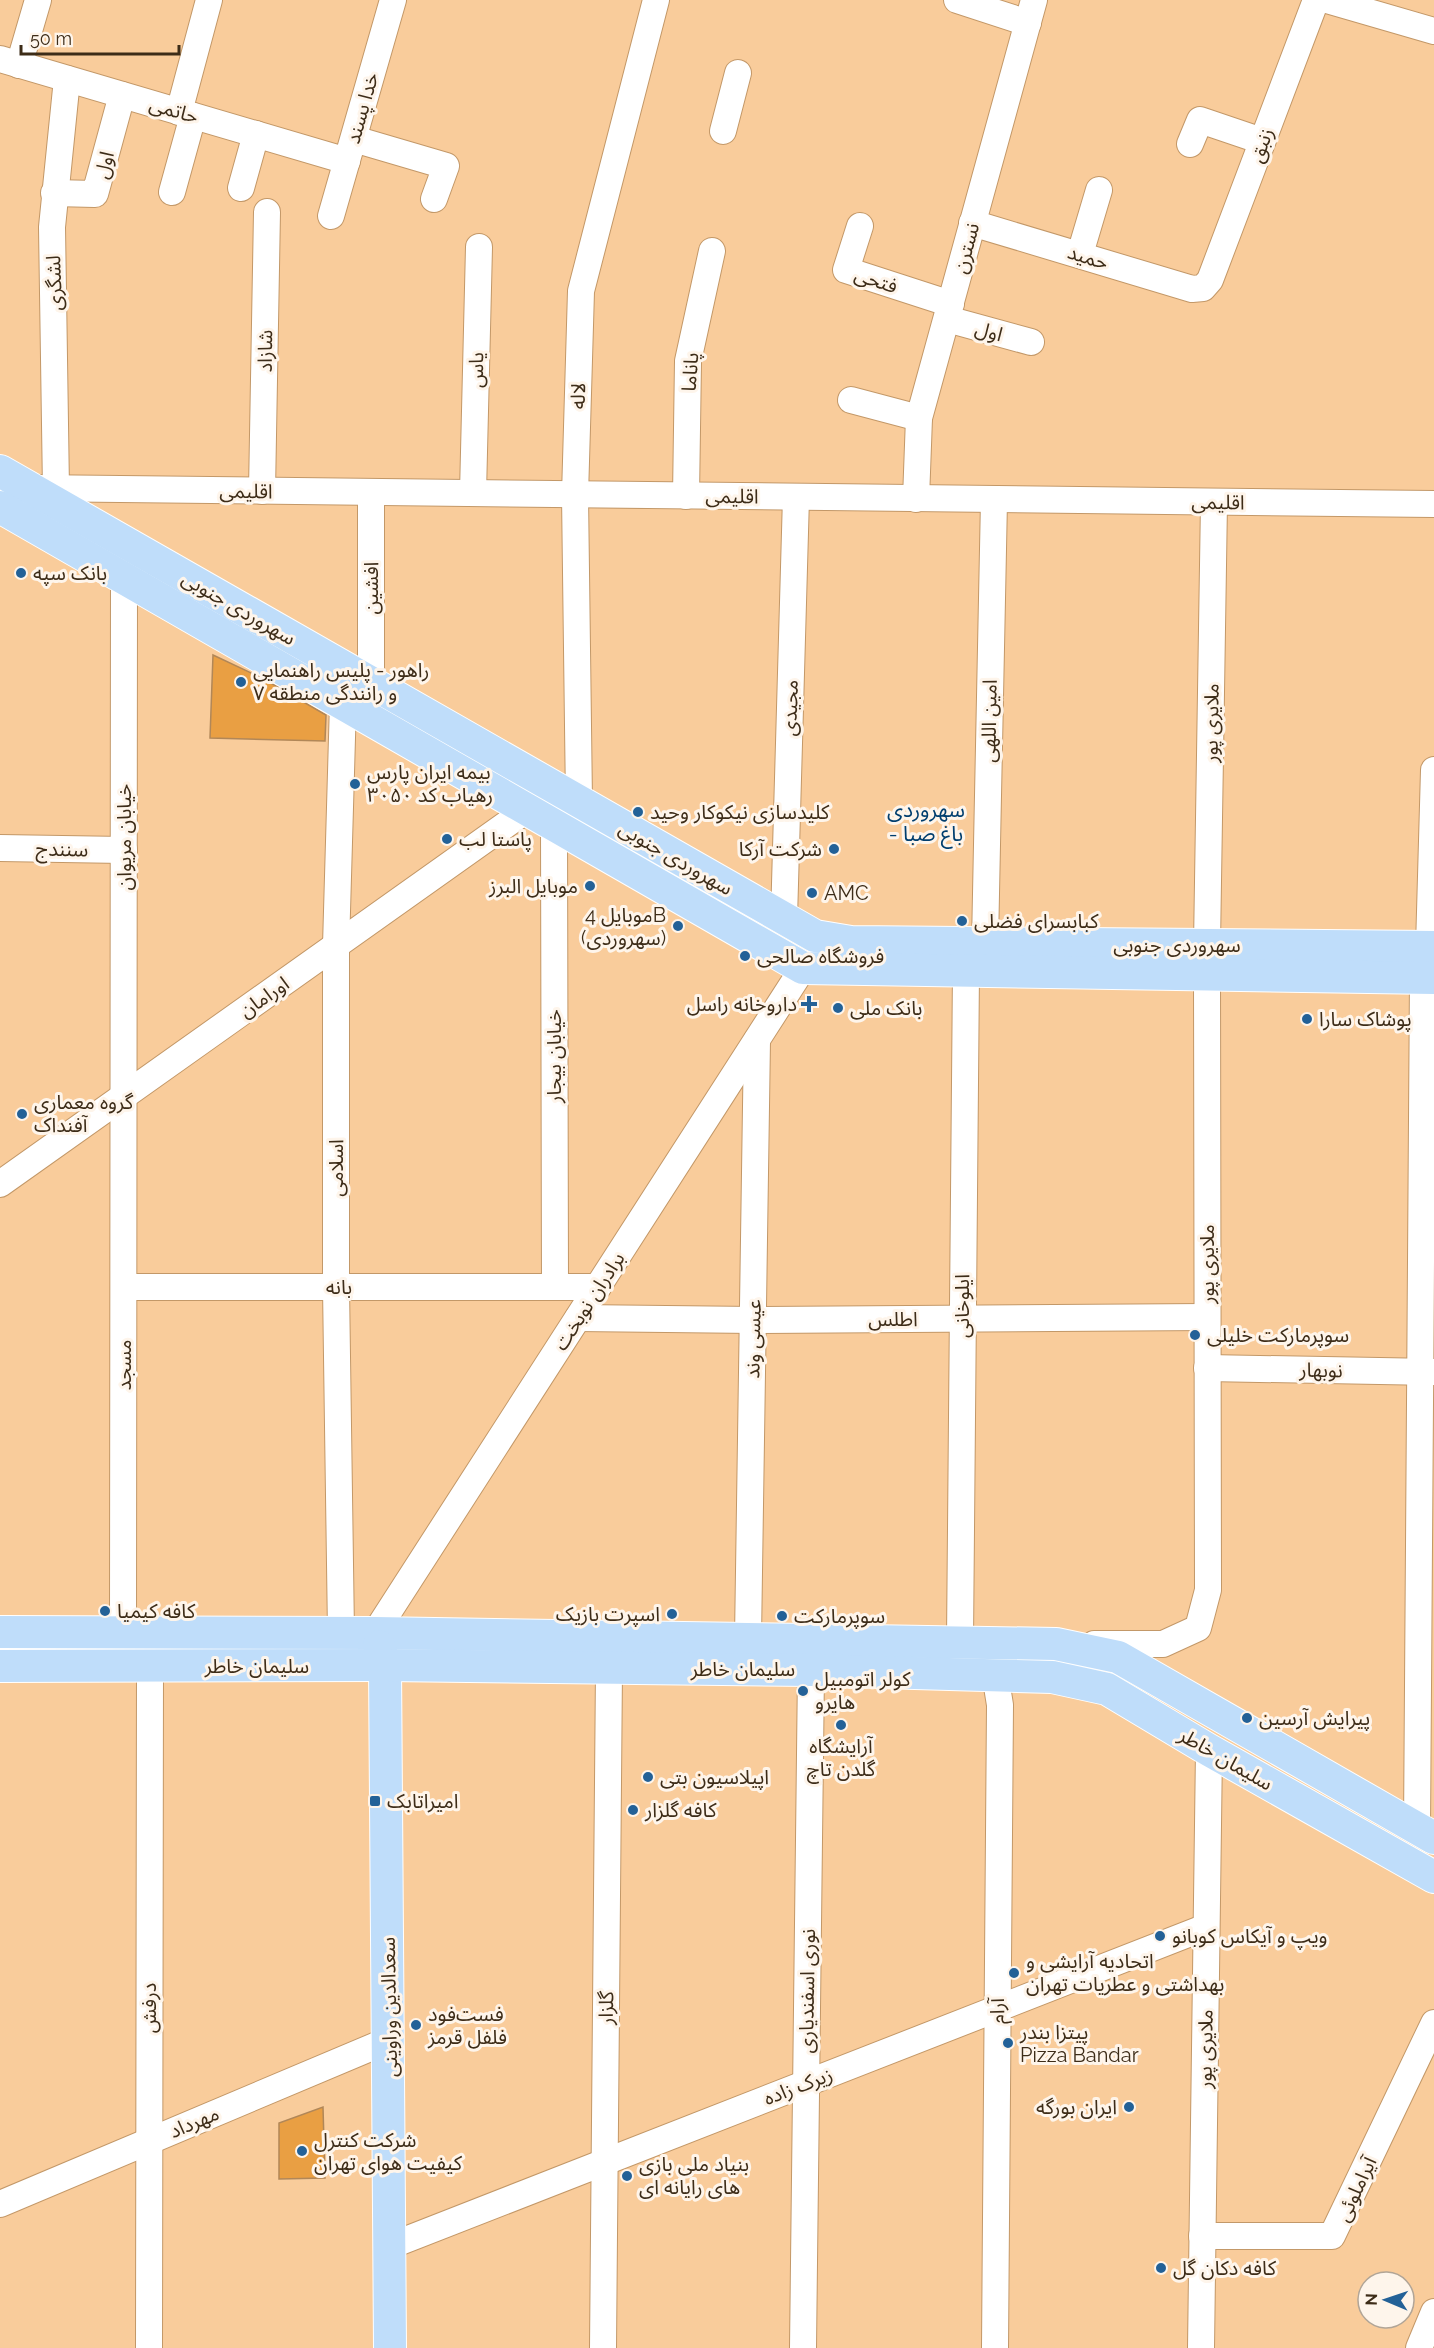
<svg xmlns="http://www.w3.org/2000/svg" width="1434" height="2348" viewBox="0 0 1434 2348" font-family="Raleway,'Noto Sans Arabic',sans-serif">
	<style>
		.building { fill: #e99f43; stroke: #b18758; stroke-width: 1.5 }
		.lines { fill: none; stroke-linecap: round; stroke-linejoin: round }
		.minor-casing { stroke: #c39868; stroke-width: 28 }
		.major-casing { stroke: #fff; stroke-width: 34 }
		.minor { stroke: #fff; stroke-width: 26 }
		.major { stroke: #bfddfa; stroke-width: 32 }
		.poi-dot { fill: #236197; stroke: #fef5eb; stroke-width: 2 }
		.labels { text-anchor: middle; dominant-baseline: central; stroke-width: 6; stroke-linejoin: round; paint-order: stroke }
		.street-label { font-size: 20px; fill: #3d2c18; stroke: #fef5eb }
		.poi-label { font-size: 20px; fill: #3d2c18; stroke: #fef5eb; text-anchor: start }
		.neighbourhood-label { font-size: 21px; fill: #003e6e; stroke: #fef5eb }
	</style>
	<rect width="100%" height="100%" fill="#f9cc9b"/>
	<g class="building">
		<path d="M213,655L264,679L326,715L325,741L210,738Z"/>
		<path d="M323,2107L325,2178L279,2179V2123Z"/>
	</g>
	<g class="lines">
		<defs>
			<g id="minor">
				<path d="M957,0L1028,23"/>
				<path d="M1327,0L1434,31"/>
				<path d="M0,59L347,161"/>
				<path d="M19,65L38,0"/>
				<path d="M179,112L209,0"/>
				<path d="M723,131L738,73"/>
				<path d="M354,139L446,166L434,199"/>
				<path d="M1190,144L1200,120L1262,141"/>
				<path d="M241,188L256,134"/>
				<path d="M172,192L193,116"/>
				<path d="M54,193L95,194L122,95"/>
				<path d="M331,216L393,0"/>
				<path d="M972,223L1192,289L1203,288L1210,280L1316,0"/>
				<path d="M860,226L846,270L951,304"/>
				<path d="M1080,254L1099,190"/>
				<path d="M947,319L1031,342"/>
				<path d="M851,400L919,418"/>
				<path d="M30,488L1434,504"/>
				<path d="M56,489L52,227L67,79"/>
				<path d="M262,491L267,212"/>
				<path d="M371,493V683"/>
				<path d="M473,493L479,247"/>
				<path d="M686,496L688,361L712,251"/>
				<path d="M916,499L919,418L1034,0"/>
				<path d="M579,802L575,495L581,291L656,0"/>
				<path d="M554,824L555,1287"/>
				<path d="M0,848L124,850"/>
				<path d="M784,919L796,497"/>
				<path d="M985,943L994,500"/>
				<path d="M1207,945L1214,502"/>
				<path d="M1429,947L1434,770"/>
				<path d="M0,1184L528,809"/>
				<path d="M124,1287H598"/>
				<path d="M578,1318L754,1320L1207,1317"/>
				<path d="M1207,1368L1434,1372"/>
				<path d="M341,1633L336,1287V946L343,703"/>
				<path d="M375,1633L803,968"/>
				<path d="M123,1634L124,577"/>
				<path d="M748,1638L757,1040"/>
				<path d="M960,1640L966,971"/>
				<path d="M1094,1644H1163L1198,1628L1208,1590L1207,975"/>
				<path d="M1417,1828L1423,978"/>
				<path d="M0,2204L389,2040"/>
				<path d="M1202,2236H1332L1434,2023"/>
				<path d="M390,2246L1206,1927"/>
				<path d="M149,2348L150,1667"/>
				<path d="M603,2348L609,1669"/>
				<path d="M803,2348L811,1670"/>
				<path d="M995,2348L1000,1705L995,1674"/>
				<path d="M1201,2348L1209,1750"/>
				<path d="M1419,2348L1434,2312"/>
			</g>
			<g id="major">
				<path d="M0,471L815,936L851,942L1434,947"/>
				<path d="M0,507L803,968L1434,978"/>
				<path d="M0,1632L375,1633L1056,1644L1118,1657L1434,1838"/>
				<path d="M379,1646L385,1665L390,2348"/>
				<path d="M0,1666L385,1665L811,1670L1052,1677L1107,1689L1209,1750L1434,1877"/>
			</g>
		</defs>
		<use href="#minor" class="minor-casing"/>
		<use href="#major" class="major-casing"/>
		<use href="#minor" class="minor"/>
		<use href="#major" class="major"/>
	</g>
	<g class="poi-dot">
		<circle cx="21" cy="573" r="6"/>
		<circle cx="241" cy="682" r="6"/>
		<circle cx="355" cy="784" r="6"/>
		<circle cx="638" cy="812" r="6"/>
		<circle cx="447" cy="839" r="6"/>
		<circle cx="834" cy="849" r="6"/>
		<circle cx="590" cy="886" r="6"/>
		<circle cx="812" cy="893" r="6"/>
		<circle cx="962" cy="921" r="6"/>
		<circle cx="678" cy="926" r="6"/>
		<circle cx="745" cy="956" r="6"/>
		<path d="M806 995h6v6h6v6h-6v6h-6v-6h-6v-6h6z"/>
		<circle cx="838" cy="1008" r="6"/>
		<circle cx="1307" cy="1019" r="6"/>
		<circle cx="22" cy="1114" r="6"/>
		<circle cx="1195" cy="1335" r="6"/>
		<circle cx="105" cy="1611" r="6"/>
		<circle cx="672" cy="1614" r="6"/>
		<circle cx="782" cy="1616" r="6"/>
		<circle cx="803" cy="1691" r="6"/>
		<circle cx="1247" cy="1718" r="6"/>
		<circle cx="841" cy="1725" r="6"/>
		<circle cx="648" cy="1777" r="6"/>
		<rect x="369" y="1795" width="12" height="12" rx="3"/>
		<circle cx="633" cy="1810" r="6"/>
		<circle cx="1160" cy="1936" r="6"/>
		<circle cx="1014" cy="1973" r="6"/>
		<circle cx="416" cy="2025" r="6"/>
		<circle cx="1008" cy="2043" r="6"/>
		<circle cx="1129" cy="2107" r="6"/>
		<circle cx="302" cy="2151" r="6"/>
		<circle cx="627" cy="2176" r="6"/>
		<circle cx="1161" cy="2268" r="6"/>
	</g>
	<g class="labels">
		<g class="street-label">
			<text transform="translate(362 108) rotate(-74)">خدا پسند</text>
			<text transform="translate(174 110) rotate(16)">حاتمی</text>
			<text transform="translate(1261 145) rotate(-69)">زنبق</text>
			<text transform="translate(104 165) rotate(-76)">اول</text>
			<text transform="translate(966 248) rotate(-75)">نسترن</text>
			<text transform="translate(1088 257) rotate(17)">حمید</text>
			<text transform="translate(876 280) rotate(18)">فتحی</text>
			<text transform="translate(54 283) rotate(-92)">لشگری</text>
			<text transform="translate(989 331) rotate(16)">اول</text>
			<text transform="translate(265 351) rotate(-89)">شازاد</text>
			<text transform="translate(476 370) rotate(-89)">یاس</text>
			<text transform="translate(690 372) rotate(-86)">پاناما</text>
			<text transform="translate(578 396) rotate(-88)">لاله</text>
			<text transform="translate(246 491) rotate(1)">اقلیمی</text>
			<text transform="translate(732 496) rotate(1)">اقلیمی</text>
			<text transform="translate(1218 502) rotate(1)">اقلیمی</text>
			<text transform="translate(371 588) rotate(-90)">افشین</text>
			<text transform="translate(239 608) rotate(30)">سهروردی جنوبی</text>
			<text transform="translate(790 708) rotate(-88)">مجیدی</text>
			<text transform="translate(989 721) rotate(-89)">امین اللهی</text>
			<text transform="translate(1211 723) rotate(-89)">ملایری پور</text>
			<text transform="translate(124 837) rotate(-90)">خیابان مریوان</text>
			<text transform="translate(62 849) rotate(1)">سنندج</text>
			<text transform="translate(676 858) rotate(30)">سهروردی جنوبی</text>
			<text x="1177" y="945">سهروردی جنوبی</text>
			<text transform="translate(264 997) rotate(-35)">اورامان</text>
			<text transform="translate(554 1056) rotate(-90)">خیابان بیجار</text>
			<text transform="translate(336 1168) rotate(-90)">اسلامی</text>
			<text transform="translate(1207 1264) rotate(-90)">ملایری پور</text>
			<text x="339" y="1287">بانه</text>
			<text transform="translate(589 1301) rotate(-57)">برادران نوبخت</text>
			<text transform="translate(962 1306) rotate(-90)">ایلوخانی</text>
			<text x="893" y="1319">اطلس</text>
			<text transform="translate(753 1339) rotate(-89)">عیسی وند</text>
			<text transform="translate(124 1365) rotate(-90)">مسجد</text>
			<text transform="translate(1321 1370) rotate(1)">نوبهار</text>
			<text x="257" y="1666">سلیمان خاطر</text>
			<text x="743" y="1669">سلیمان خاطر</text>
			<text transform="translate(1226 1759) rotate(30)">سلیمان خاطر</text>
			<text transform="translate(807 1991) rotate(-89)">نوری اسفندیاری</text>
			<text transform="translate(389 2007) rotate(-91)">سعدالدین وراوینی</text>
			<text transform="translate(149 2008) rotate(-90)">درفش</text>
			<text transform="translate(606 2008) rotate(-89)">گلزار</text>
			<text transform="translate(997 2011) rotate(-90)">آرام</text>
			<text transform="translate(1205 2049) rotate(-89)">ملایری پور</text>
			<text transform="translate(798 2086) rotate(-21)">زیرک زاده</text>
			<text transform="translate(194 2122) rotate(-23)">مهرداد</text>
			<text transform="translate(1356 2189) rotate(-65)">آیراملوئی</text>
		</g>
		<g class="poi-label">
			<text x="33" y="573">بانک سپه</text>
			<text x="253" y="670">راهور - پلیس راهنمایی<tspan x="253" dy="23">و رانندگی منطقه ۷</tspan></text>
			<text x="367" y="772">بیمه ایران پارس<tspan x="367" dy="23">رهیاب کد ۳۰۵۰</tspan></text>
			<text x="650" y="812">کلیدسازی نیکوکار وحید</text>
			<text x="459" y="839">پاستا لب</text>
			<text x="822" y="849" text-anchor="end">شرکت آرکا</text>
			<text x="578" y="886" text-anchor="end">موبایل البرز</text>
			<text x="824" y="893">AMC</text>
			<text x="666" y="915" text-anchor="end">موبایل 4B<tspan x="666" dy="23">(سهروردی)</tspan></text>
			<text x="974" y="921">کبابسرای فضلی</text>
			<text x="757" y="956">فروشگاه صالحی</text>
			<text x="797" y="1004" text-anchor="end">داروخانه راسل</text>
			<text x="850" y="1008">بانک ملی</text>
			<text x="1319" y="1019">پوشاک سارا</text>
			<text x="34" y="1102">گروه معماری<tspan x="34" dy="23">آفنداک</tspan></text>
			<text x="1207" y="1335">سوپرمارکت خلیلی</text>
			<text x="117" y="1611">کافه کیمیا</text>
			<text x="660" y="1614" text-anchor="end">اسپرت بازیک</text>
			<text x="794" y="1616">سوپرمارکت</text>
			<text x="815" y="1679">کولر اتومبیل<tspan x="815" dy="23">هایرو</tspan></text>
			<text x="1259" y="1718">پیرایش آرسین</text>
			<text x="841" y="1746" text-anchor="middle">آرایشگاه<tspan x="841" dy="23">گلدن تاچ</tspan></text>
			<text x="660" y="1777">اپیلاسیون بتی</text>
			<text x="387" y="1801">امیراتابک</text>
			<text x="645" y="1810">کافه گلزار</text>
			<text x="1172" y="1936">ویپ و آیکاس کوبانو</text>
			<text x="1026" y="1961">اتحادیه آرایشی و<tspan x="1026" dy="23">بهداشتی و عطریات تهران</tspan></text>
			<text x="428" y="2014">فست‌فود<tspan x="428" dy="23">فلفل قرمز</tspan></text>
			<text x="1020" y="2032">پیتزا بندر<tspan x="1020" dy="23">Pizza Bandar</tspan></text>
			<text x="1117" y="2107" text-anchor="end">ایران بورگه</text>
			<text x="314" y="2140">شرکت کنترل<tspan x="314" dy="23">کیفیت هوای تهران</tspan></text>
			<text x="639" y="2164">بنیاد ملی بازی<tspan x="639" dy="23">های رایانه ای</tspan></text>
			<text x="1173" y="2268">کافه دکان گل</text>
		</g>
		<g class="neighbourhood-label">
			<text x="926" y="809">سهروردی<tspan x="926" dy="24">- باغ صبا</tspan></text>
		</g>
	</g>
	<g transform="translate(1386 2300) rotate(272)"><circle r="28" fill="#fef5eb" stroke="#b1a597" stroke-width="1.5"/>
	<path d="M0-4.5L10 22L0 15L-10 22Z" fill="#236197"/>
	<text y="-9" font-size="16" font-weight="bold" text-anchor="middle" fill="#3d2c18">N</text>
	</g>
	<path d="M21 45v9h158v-9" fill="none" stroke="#3d2c18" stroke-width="3"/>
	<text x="30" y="45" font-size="18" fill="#3d2c18" stroke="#fef5eb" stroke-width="4.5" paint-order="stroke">50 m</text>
</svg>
